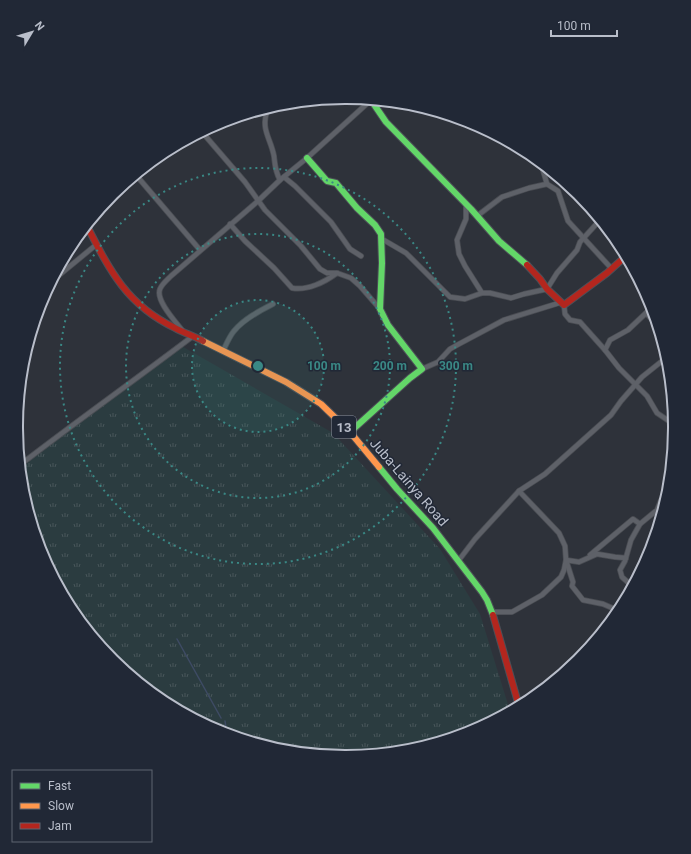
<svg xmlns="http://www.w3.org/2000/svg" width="691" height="854" viewBox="0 0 691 854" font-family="Roboto,sans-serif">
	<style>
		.grass { fill: url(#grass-tufts) }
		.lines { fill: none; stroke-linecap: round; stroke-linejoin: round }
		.stream { stroke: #3e4b64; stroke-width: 1.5 }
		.street-casing { stroke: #4a4d53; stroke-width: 6 }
		.fast-casing { stroke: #4c4f57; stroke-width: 8 }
		.slow-casing { stroke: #4c4f57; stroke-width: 8 }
		.jam-casing { stroke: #4c4f57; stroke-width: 8 }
		.street { stroke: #5e6168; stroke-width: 4.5 }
		.fast { stroke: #63d668; stroke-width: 6 }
		.slow { stroke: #ff974d; stroke-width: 6 }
		.jam { stroke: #b3261e; stroke-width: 6 }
		.ring { fill: none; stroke: #3a8885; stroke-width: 2; stroke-dasharray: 2 4 }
		.labels { text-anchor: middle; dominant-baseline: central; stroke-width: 3; stroke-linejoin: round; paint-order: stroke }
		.shield { fill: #212836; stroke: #8b919e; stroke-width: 1 }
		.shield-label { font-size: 13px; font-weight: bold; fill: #b9beca }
		.street-label { font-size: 14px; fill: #b9beca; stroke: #212836 }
		.rim { fill: none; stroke: #b9beca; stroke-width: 2 }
		.centre { fill: #3a8885; stroke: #212836; stroke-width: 2 }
		.ring-label { font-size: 12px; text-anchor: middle; font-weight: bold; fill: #3a8885; stroke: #212836; stroke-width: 3; stroke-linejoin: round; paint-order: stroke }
	</style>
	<defs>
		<pattern id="grass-tufts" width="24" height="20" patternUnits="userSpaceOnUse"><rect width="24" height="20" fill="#2b3c40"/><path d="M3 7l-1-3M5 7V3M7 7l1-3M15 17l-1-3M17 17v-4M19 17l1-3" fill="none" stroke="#48565a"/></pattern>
	</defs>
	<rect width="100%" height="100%" fill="#2e323a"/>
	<path class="grass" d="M178,344L333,433L440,549L480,614L510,711L471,732L410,750L345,756L281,750L219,731L162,701L112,660L71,610L41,553L22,491L19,462Z"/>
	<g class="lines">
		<g class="stream">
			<path d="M177,639L221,718"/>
			<path d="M225,721L227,734"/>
		</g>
		<defs>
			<g id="street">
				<path d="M268,108C260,130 270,136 274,156C275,165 275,171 280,180"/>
				<path d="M202,132L245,182L265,210L301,246L320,269L327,273H337"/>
				<path d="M544,165L542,167L547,184L558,191L568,221L611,268"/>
				<path d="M136,175L200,250"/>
				<path d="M284,177L295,186L331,222L350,249L361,256"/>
				<path d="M466,204V219L457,240L459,254L465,266L482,293"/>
				<path d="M477,216L502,197L529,188L547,184"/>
				<path d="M230,224L245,241L274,268L292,288C307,291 325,282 337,273L351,278L360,286L380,309"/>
				<path d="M382,239L406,253L450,297L465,299L482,293H490L511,298L524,294L547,289L557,273L577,250L580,242L600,220"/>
				<path d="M52,281L97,244"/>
				<path d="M564,305L565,314L570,320L580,322L605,350"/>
				<path d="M652,307L646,313L658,326"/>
				<path d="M646,313L628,330L610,340L605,350L619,368L647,396L657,413L675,425"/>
				<path d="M182,330C176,322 155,300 160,289C162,284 167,280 171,276L258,201L280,180L307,158L371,100"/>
				<path d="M223,351C226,345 229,337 234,331C244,319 259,311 273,304"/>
				<path d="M422,369L438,362L450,349L459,344L504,320L559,303"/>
				<path d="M20,465C77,421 135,380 193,336"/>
				<path d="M519,491L559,533L565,546L566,560L573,582L572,586L583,600L603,604L619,611"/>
				<path d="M590,555L633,519L640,524"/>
				<path d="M459,560L475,539L519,491L545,474L611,415L621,401L642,377L667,357"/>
				<path d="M632,586L622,577L620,570L625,561L631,540L640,524L657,510L661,500"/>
				<path d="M492,612H512L542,595L561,577L564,570L566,560L579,562L597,554L615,557L626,558"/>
			</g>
			<g id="fast">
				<path d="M371,100L386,122L471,209L499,241L527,265"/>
				<path d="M307,158L327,181L336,183L357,208L375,225L381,234L382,263L380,309L388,325L422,369L410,378L350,432"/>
				<path d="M379,467L397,489L433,528L482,592L487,600L493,615"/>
			</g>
			<path id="slow" d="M203,341L286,382L321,404L350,432L379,467"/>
			<g id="jam">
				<path d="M87,226C110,271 127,305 175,328C184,333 194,336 203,341"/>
				<path d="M527,265L540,279L547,289L564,305L607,273L626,256"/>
				<path d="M493,615L519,706"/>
			</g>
		</defs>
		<use href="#street" class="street-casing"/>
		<use href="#fast" class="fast-casing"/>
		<use href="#slow" class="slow-casing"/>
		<use href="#jam" class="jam-casing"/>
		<use href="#street" class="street"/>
		<use href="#fast" class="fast"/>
		<use href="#slow" class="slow"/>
		<use href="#jam" class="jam"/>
	</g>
	<circle cx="258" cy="366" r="66" fill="#3a8885" fill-opacity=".12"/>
	<g class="ring">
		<circle cx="258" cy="366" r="66"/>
		<circle cx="258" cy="366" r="132"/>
		<circle cx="258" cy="366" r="198"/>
	</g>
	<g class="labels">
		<rect class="shield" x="332" y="416" width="24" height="22" rx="3"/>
		<g class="shield-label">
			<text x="344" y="427">13</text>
		</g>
		<g class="street-label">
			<text transform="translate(409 482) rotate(49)">Juba-Lainya Road</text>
		</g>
	</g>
	<path d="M0 0H691V854H0ZM345 104H346A322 322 0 0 1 668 426V428A322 322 0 0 1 346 750H345A322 322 0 0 1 23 428V426A322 322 0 0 1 345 104Z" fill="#212836" fill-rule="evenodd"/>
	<path class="rim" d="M345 104H346A322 322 0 0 1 668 426V428A322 322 0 0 1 346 750H345A322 322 0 0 1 23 428V426A322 322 0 0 1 345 104Z"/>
	<circle cx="258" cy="366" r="6" class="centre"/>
	<g class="ring-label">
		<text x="324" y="370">100 m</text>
		<text x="390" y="370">200 m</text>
		<text x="456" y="370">300 m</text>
	</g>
	<rect x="12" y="770" width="140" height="72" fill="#212836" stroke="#5e6471"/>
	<rect x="20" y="783" width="20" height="6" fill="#63d668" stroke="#5e6471"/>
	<text x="48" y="790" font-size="12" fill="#b9beca">Fast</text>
	<rect x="20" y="803" width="20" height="6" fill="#ff974d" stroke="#5e6471"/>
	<text x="48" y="810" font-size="12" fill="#b9beca">Slow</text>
	<rect x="20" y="823" width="20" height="6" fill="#b3261e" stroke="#5e6471"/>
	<text x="48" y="830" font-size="12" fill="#b9beca">Jam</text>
	<g transform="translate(32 32) rotate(52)" stroke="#212836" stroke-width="3" paint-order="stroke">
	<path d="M0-3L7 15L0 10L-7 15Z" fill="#b9beca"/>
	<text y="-6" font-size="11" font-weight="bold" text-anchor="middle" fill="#b9beca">N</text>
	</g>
	<path d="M551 30v6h66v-6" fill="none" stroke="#b9beca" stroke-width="2"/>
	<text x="557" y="30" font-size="12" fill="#b9beca" stroke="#212836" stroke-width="3" paint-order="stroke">100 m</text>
</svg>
